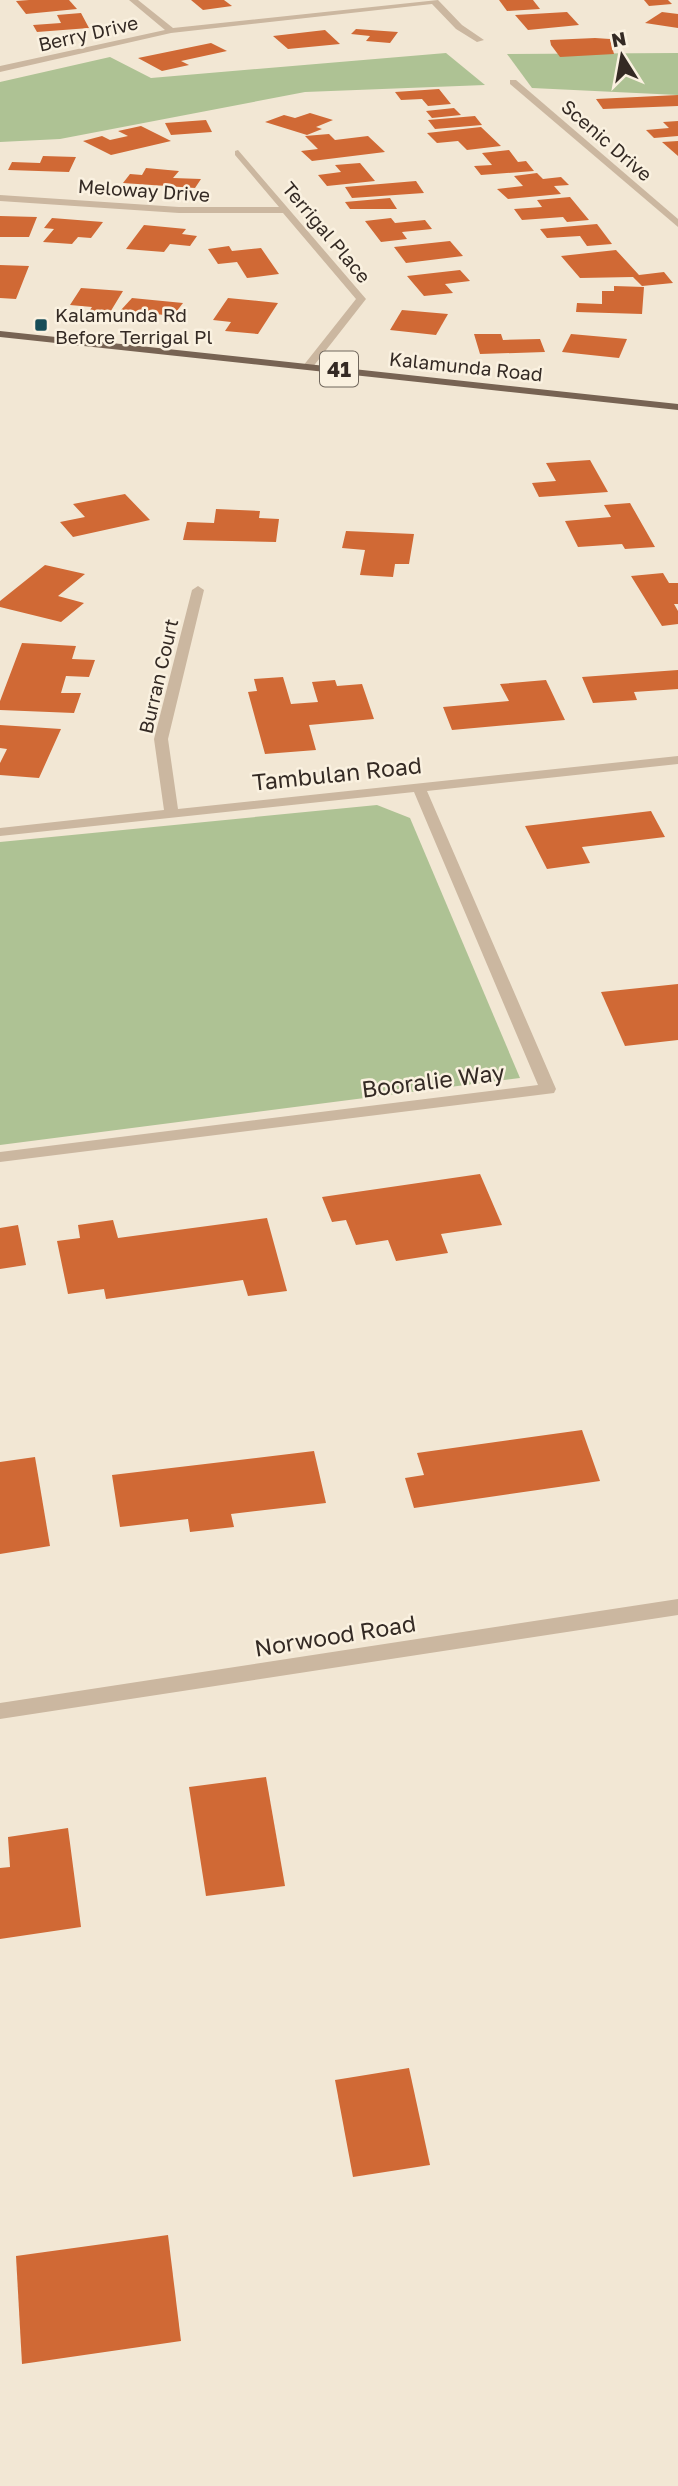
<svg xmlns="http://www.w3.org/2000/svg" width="678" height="2486" viewBox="0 0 678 2486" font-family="'Golos Text',sans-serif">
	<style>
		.green { fill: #aec294 }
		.building { fill: #d06935 }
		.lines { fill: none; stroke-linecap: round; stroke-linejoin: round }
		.minor { fill: #cbb7a0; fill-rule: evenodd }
		.major { fill: #776353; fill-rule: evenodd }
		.poi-dot { fill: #174d58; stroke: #faf1e0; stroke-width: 2.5 }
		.labels { text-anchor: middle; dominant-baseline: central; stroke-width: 5; stroke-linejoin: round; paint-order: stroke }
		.far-street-label { font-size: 19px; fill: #342a24; stroke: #faf1e0 }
		.far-poi-label { font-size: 19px; fill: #342a24; stroke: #faf1e0; text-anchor: start }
		.shield { fill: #faf1e0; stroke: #6f665c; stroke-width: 2 }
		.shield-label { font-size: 21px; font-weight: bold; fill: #342a24 }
		.street-label { font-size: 23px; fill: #342a24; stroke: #faf1e0 }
	</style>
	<rect width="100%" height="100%" fill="#f2e7d4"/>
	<g class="green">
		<path d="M446,53L485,85L305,92L60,139L0,142V82L110,57L151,78Z"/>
		<path d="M678,53V95L532,88L507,54Z"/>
		<path d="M377,805L410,818L520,1078L0,1145V842Z"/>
	</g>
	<g class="building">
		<path d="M29,0H69L77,9L26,14L16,1Z"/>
		<path d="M191,0H224L232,6L203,10Z"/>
		<path d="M499,0H533L540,9L507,11Z"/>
		<path d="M644,0H668L672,4L649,6Z"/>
		<path d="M567,12L579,25L528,30L515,15Z"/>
		<path d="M662,12L678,14V28L645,23Z"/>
		<path d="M81,13L89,28L37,32L33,25L61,23L57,15Z"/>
		<path d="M356,29L398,32L390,43L366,41L370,36L351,34Z"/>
		<path d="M325,30L340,44L288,49L273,36Z"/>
		<path d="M595,38L610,39L614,54L560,57L551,45L550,40Z"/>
		<path d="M211,43L227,51L181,61L189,65L162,71L138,58Z"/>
		<path d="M439,89L451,104L428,106L422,99L401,100L395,92Z"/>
		<path d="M678,95V106L603,109L596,99Z"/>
		<path d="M454,108L461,115L432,118L426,111Z"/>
		<path d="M310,113L333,120L316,127L322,129L307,135L265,122L284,115L295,118Z"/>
		<path d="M475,116L482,125L435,129L428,120Z"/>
		<path d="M206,120L212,132L171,135L165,123Z"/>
		<path d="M678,121V136L654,138L646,130L669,128L663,122Z"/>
		<path d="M141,126L171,141L111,155L83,141L102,136L110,140L128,136L118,131Z"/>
		<path d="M481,127L501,146L467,150L458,141L437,143L427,133Z"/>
		<path d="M329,134L335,140L368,136L385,152L312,161L301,151L318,149L305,136Z"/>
		<path d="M678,141V156L662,142Z"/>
		<path d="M509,150L518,162L526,161L534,171L481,175L474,166L492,165L482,153Z"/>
		<path d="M43,156L76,157L69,172L8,170L12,162L40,163Z"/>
		<path d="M360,163L375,181L327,186L318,175L341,172L335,165Z"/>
		<path d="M146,168L179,171L173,178L201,179L195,188L123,183L130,174L142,175Z"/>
		<path d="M537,173L543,179L561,177L569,185L554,186L561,194L508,199L497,189L523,186L514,176Z"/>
		<path d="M416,181L424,193L352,198L345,187Z"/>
		<path d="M570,197L589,220L567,222L563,217L522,220L514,209L542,207L537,200Z"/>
		<path d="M390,198L397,209H350L345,202Z"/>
		<path d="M0,216L37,217L29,237H0Z"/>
		<path d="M52,218L103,222L91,238L78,237L72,244L43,242L54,229L44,228Z"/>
		<path d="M391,218L395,223L425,220L432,229L402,232L407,239L381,242L365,221Z"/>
		<path d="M597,224L612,244L587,246L580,236L547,238L540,229Z"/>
		<path d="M144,225L186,229L182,234L197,236L190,246L170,244L164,252L126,249Z"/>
		<path d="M450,241L463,256L406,263L394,247Z"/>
		<path d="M229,246L232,251L261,248L279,274L247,278L237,262L218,264L208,249Z"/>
		<path d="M616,250L639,275L664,272L673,283L642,286L633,277L580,278L561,256Z"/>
		<path d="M0,265L29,266L16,299L0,298Z"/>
		<path d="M460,270L470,281L445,284L453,293L424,296L407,276Z"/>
		<path d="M614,286L644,287L642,314L576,312L577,303L602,304V291H614Z"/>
		<path d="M81,288L123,291L109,314L88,313L92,307L70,305Z"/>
		<path d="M132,298L183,303L173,316L121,310Z"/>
		<path d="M228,298L278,303L258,334L225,331L231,322L213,320Z"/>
		<path d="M402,310L448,314L436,335L390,330Z"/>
		<path d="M474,334H501L503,340L540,339L545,352L480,354Z"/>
		<path d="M571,334L627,339L619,358L562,352Z"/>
		<path d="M590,460L608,492L539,497L532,483L556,481L546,463Z"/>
		<path d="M125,494L150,520L73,537L60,522L85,517L73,504Z"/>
		<path d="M630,503L655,547L625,549L622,544L578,547L565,521L611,517L604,505Z"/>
		<path d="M216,509L260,511L259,518L279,519L276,542L183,540L187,522L214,523Z"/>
		<path d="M346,531L414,534L409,564H395L393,577L360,575L365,550L342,548Z"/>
		<path d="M45,565L85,574L58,596L84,603L61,622L0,607V601Z"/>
		<path d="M663,573L669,583H678V604H674L678,611V624L662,626L631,576Z"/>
		<path d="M22,643L76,646L72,659L95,660L89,677L66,676L61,693H81L74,713L0,710V701Z"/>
		<path d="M678,670V689L634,692L637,700L593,703L582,677Z"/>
		<path d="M283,677L291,704L318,702L312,682L335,680L337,686L362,684L374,719L309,725L316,750L265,754L248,692L257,691L254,679Z"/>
		<path d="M546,680L565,720L452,730L443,707L509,701L500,684Z"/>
		<path d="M0,725L61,729L39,778L0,775V763L7,749L0,748Z"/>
		<path d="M651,811L665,837L582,847L590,863L547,869L525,826Z"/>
		<path d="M678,984V1040L625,1046L601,992Z"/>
		<path d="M480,1174L502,1225L441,1234L448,1253L396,1261L388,1240L356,1245L346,1220L332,1222L322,1197Z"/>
		<path d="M267,1218L287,1291L248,1296L243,1280L106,1299L104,1289L68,1294L57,1241L80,1238L78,1225L113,1220L118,1238Z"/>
		<path d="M18,1225L26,1265L0,1269V1228Z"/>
		<path d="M582,1430L600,1481L414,1508L405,1478L424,1475L417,1453Z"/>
		<path d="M314,1451L326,1503L231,1514L234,1527L190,1532L188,1519L120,1527L112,1475Z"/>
		<path d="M35,1457L50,1546L0,1554V1462Z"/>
		<path d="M266,1777L285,1886L206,1896L189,1787Z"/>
		<path d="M68,1828L81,1927L0,1939V1868L10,1867L8,1837Z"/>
		<path d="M409,2068L430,2165L353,2177L335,2080Z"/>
		<path d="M168,2235L181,2341L22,2364L16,2256Z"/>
	</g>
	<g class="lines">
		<g class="minor">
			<path d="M129,0H138L173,28L438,0L462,25L484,40L477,42L456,29L432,4L171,33L0,72V66L165,30Z"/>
			<path d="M510,80H516L678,219V227L510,84Z"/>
			<path d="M238,150L366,299L312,368L303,366L356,299L283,213H179L0,201V195L179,207H279L235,155V151Z"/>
			<path d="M198,586L204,590L168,739L178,809L678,756V764L427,791L556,1089L554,1093L0,1162V1152L538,1085L414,792L0,836V828L164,810L154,739L192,590Z"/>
			<path d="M678,1599V1615L0,1719V1703Z"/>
		</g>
		<path class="major" d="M0,331L678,404V410L0,337Z"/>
	</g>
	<rect class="poi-dot" x="34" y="318" width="14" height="14" rx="3.5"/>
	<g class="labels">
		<g class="far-street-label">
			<text transform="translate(88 33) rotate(-13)">Berry Drive</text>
			<text transform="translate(607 140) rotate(41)">Scenic Drive</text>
			<text transform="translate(144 190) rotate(4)">Meloway Drive</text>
			<text transform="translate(327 232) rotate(50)">Terrigal Place</text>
			<text transform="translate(466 366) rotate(6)">Kalamunda Road</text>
			<text transform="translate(158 676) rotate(-77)">Burran Court</text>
		</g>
		<g class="far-poi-label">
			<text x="55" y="314">Kalamunda Rd<tspan x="55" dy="22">Before Terrigal Pl</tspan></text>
		</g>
		<rect class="shield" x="320" y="351.5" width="38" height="35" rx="5"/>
		<g class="shield-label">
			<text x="339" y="369">41</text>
		</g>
		<g class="street-label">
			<text transform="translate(337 773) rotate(-6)">Tambulan Road</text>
			<text transform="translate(433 1080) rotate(-7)">Booralie Way</text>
			<text transform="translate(335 1635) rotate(-9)">Norwood Road</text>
		</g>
	</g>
	<g transform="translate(622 56) rotate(349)" stroke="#faf1e0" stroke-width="5" paint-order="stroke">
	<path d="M0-5L12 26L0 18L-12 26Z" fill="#342a24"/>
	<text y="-10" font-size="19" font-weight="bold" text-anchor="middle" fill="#342a24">N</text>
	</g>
</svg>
